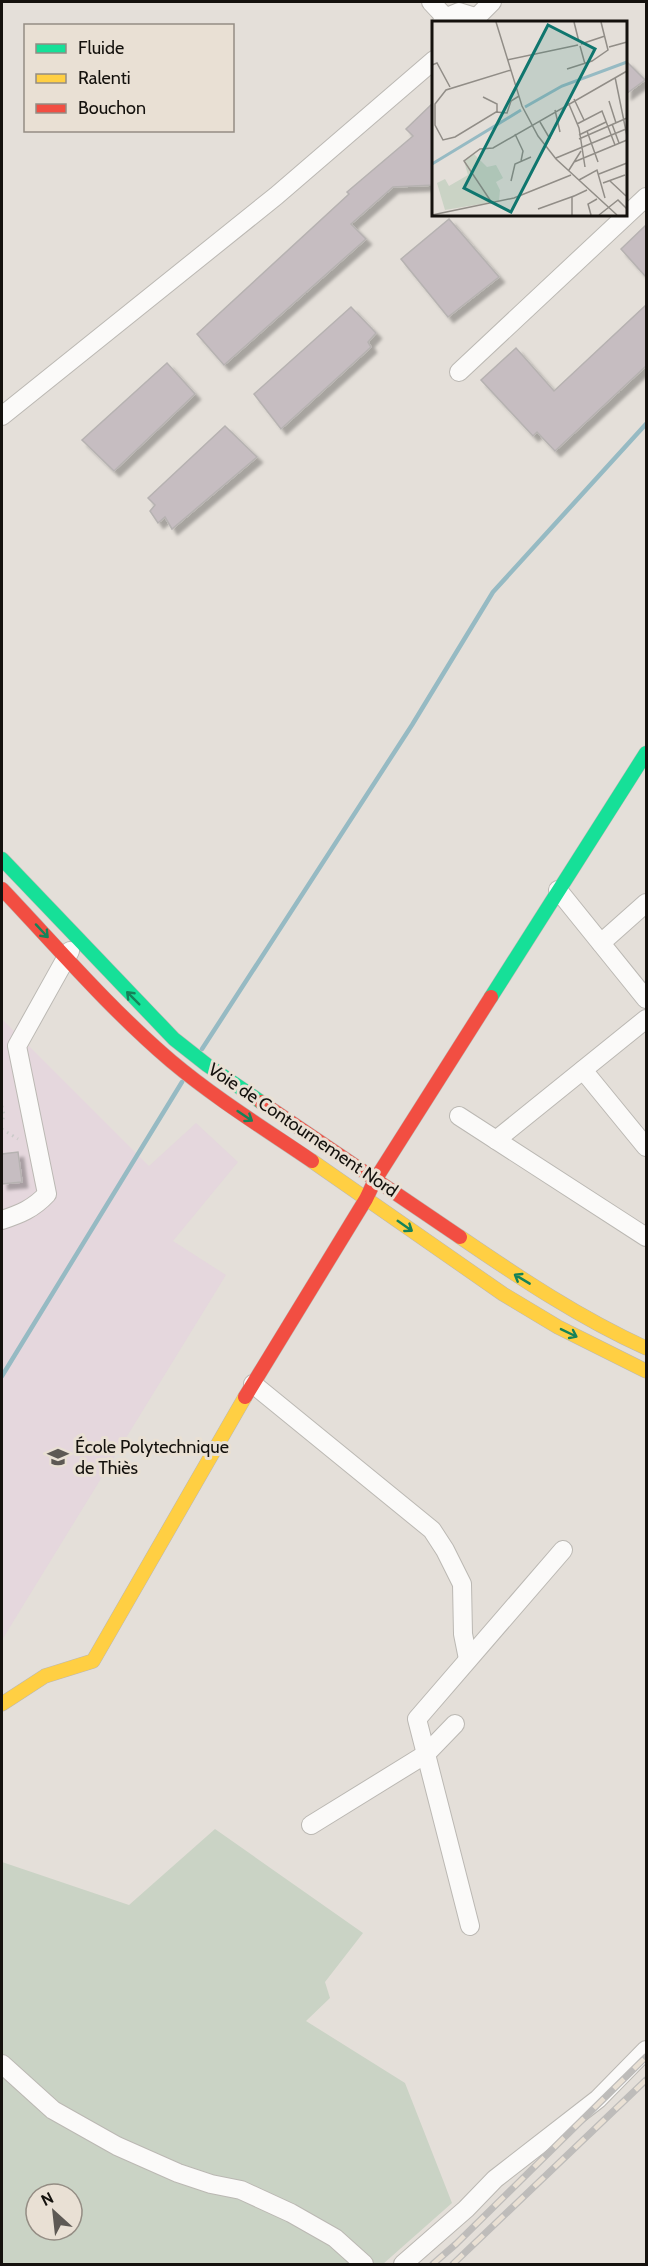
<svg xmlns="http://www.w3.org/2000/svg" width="648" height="2266" viewBox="0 0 648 2266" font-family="Cabin,sans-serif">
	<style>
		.education { fill: #e5d7dd }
		.green { fill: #cad3c5; fill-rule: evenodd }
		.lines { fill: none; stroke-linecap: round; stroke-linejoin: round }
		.stream { stroke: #96bac3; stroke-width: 4.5 }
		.building { fill: #c6bdc1; stroke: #b6b2b1; stroke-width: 1.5; filter: url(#shadow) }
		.street-casing { stroke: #bbb8b3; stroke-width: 20 }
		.fast-casing { stroke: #bbb8b3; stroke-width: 15 }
		.slow-casing { stroke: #bbb8b3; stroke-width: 15 }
		.jam-casing { stroke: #bbb8b3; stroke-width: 15 }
		.path { stroke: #cacac8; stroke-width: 3; stroke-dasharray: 1.5 4.5; stroke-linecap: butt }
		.street { stroke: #fbfaf9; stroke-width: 18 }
		.fast { stroke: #16e098; stroke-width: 14 }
		.slow { stroke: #ffcf43; stroke-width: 14 }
		.jam { stroke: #f24e42; stroke-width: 14 }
		.rail-casing { stroke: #bebcba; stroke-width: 7 }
		.rail { stroke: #e9e0d4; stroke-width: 4.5; stroke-dasharray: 14; stroke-linecap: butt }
		.oneway { stroke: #158359 }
		.labels { text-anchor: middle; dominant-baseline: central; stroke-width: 6; stroke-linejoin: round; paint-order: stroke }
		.street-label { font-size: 18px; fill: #14110d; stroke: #e9e0d4 }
		.poi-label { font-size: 18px; fill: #14110d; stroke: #e9e0d4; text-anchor: start }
		.inset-river { fill: none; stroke: #96bac3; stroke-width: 3 }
		.inset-road { fill: none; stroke: #918d87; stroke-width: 1.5 }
		.view { fill: #0f766e; fill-opacity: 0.15; stroke: #0f766e; stroke-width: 3 }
		.inset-edge { fill: none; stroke: #14110d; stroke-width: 3 }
	</style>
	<defs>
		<filter id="shadow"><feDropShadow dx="5.5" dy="5.5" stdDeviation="1.5" flood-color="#0004"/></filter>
	</defs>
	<rect width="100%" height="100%" fill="#e4dfd9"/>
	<path class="education" d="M2,1019L149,1166L196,1123L238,1162L173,1241L226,1275L2,1640Z"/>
	<path class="green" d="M215,1829L363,1933L325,1982L330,1998L306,2021L405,2083L452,2203L383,2264H2V1862L129,1905ZM36,2194H72V2230H36Z"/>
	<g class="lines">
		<g class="stream">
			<path d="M202,1049L412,725L493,592L646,424"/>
			<path d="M2,1376L182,1082"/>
		</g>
	</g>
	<g class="building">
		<path d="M626,61L645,80L626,94Z"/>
		<path d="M434,102V185L393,187L351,224L366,239L224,365L197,334L349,194L347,192L413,136L406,129Z"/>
		<path d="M449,219L499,277L448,317L401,259Z"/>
		<path d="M646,225V277L621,249Z"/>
		<path d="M646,305V366L555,451L537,432L533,436L481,380L516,348L554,391Z"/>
		<path d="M351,307L376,333L368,342L371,347L281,429L254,394Z"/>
		<path d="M167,363L195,394L114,471L82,440Z"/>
		<path d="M225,426L257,457L172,529L165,517L158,523L150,511L155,505L148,498Z"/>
		<path d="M18,1152L22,1182L2,1184V1154Z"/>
	</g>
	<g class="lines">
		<defs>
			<g id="street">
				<path d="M431,2L446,18"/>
				<path d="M475,19L492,2"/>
				<path d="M442,22L447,17L459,12L472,16L478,22"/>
				<path d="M459,372L646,197"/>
				<path d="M2,416L276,196L434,60"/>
				<path d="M558,890L646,999"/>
				<path d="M601,943L646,903"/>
				<path d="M583,1070L646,1147"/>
				<path d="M459,1116L646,1237"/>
				<path d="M496,1140L646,1019"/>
				<path d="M2,1220C20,1214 33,1209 47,1194L17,1046L70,951"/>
				<path d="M253,1384L432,1530L445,1550L462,1584L463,1634L468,1659"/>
				<path d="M311,1825L426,1754L455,1724"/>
				<path d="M470,1926L417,1719L563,1550"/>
				<path d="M2,2064L53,2110L117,2146L178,2173L211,2184L241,2190L291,2213L335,2238L364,2264"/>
				<path d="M403,2264L466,2209L495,2179L598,2099L646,2050"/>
			</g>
			<g id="fast">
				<path d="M2,859L174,1039L207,1065L261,1102"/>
				<path d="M491,997L646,753"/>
			</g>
			<g id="slow">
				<path d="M312,1161L503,1294L558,1327L646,1371"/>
				<path d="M460,1237C520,1278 580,1318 646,1348"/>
				<path d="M2,1704L45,1676L93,1661L245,1397"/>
			</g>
			<g id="jam">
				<path d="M2,889C57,947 110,1009 171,1061C215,1098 265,1129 312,1161"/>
				<path d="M261,1102L460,1237"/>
				<path d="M245,1397L366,1199L375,1180L491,997"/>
			</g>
		</defs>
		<use href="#street" class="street-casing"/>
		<use href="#fast" class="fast-casing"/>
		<use href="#slow" class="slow-casing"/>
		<use href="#jam" class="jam-casing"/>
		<g class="path">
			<path d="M2,1106L4,1115L2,1123"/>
			<path d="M2,1129L18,1139"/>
		</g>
		<use href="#street" class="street"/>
		<use href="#fast" class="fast"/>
		<use href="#slow" class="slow"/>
		<use href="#jam" class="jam"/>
		<defs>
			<g id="rail">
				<path d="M433,2264L456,2244L646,2057"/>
				<path d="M453,2264L646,2080"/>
			</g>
		</defs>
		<use href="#rail" class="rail-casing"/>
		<use href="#rail" class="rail"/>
	</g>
	<defs><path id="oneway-shaft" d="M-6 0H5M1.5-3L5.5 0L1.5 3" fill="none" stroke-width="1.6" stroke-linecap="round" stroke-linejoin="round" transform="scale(1.5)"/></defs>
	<g class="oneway">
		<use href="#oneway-shaft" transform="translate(42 931) rotate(47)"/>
		<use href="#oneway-shaft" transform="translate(133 998) rotate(-135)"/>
		<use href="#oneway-shaft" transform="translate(245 1116) rotate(34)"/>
		<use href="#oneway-shaft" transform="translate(405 1226) rotate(35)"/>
		<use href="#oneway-shaft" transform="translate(522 1279) rotate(-149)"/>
		<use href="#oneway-shaft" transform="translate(569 1333) rotate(26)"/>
	</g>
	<defs>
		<symbol id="university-bare" viewBox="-9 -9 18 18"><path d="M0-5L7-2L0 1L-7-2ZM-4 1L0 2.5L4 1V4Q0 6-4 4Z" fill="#5d5954" stroke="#e9e0d4" stroke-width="2.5" paint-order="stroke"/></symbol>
	</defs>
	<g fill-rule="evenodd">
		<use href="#university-bare" x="43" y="1442" width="30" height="30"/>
	</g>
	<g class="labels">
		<g class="street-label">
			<text transform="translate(303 1130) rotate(34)">Voie de Contournement Nord</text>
		</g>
		<g class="poi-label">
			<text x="75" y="1447">École Polytechnique<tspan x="75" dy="21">de Thiès</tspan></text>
		</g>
	</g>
	<g transform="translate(432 21)">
		<rect width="195" height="195" fill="#e4dfd9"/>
		<path d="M42,133L55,146L64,144L71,157L64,161L68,169L67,180L13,189L5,162L13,158L17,165L36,154L32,140Z" fill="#cad3c5"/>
		<path class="inset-river" d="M93,86L130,65L195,41M0,143L89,89"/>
		<path class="inset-road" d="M64,1L90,85L106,115L124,138L185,194M142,1L147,21M149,23L173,15M148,25L153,43M177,26L195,21M75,39L146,24M0,44L5,42L18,66M135,48L160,40L176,29L169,1M79,49L14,69L3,83V104L11,119L23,116L64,91L75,92L79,80L87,75M183,56L195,115M51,76L65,83V91M142,78L152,99M177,80L184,102M136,81L147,107L153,146M123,89L128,111M108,101L118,118M145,103L170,90L183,124M180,103L187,122M155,110L166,141M83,113L91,130L89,140M147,114L174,101M147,118L195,97M124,137L194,108M142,141L195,119M137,149L149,130M167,153L195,142M147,159L165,149L173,177M79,160L83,143L99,136M178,160L194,175M171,162L193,154M60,182L32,140L48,128L61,127L195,50M106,188L142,175M0,194L82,177L139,154M140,194V176L155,169M159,194L156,183L165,178M167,194L186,179L195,188"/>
		<path class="view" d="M116,4L163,28L79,191L32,167Z"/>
		<rect width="195" height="195" class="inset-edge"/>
	</g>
	<rect width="648" height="2266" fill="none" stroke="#14110d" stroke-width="6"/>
	<rect x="24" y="24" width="210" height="108" fill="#e9e0d4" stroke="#948d84" stroke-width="1.5"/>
	<rect x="36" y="44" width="30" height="9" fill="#16e098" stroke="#948d84" stroke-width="1.5"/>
	<text x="78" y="54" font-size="18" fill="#14110d">Fluide</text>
	<rect x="36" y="74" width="30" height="9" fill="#ffcf43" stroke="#948d84" stroke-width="1.5"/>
	<text x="78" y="84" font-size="18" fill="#14110d">Ralenti</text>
	<rect x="36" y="104" width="30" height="9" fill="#f24e42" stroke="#948d84" stroke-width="1.5"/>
	<text x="78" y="114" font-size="18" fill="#14110d">Bouchon</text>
	<g transform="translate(54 2212) rotate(333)"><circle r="28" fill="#e9e0d4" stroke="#948d84" stroke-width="1.5"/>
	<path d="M0-4.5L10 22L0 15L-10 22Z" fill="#5d5954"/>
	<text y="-9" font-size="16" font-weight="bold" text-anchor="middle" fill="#14110d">N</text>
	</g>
</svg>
